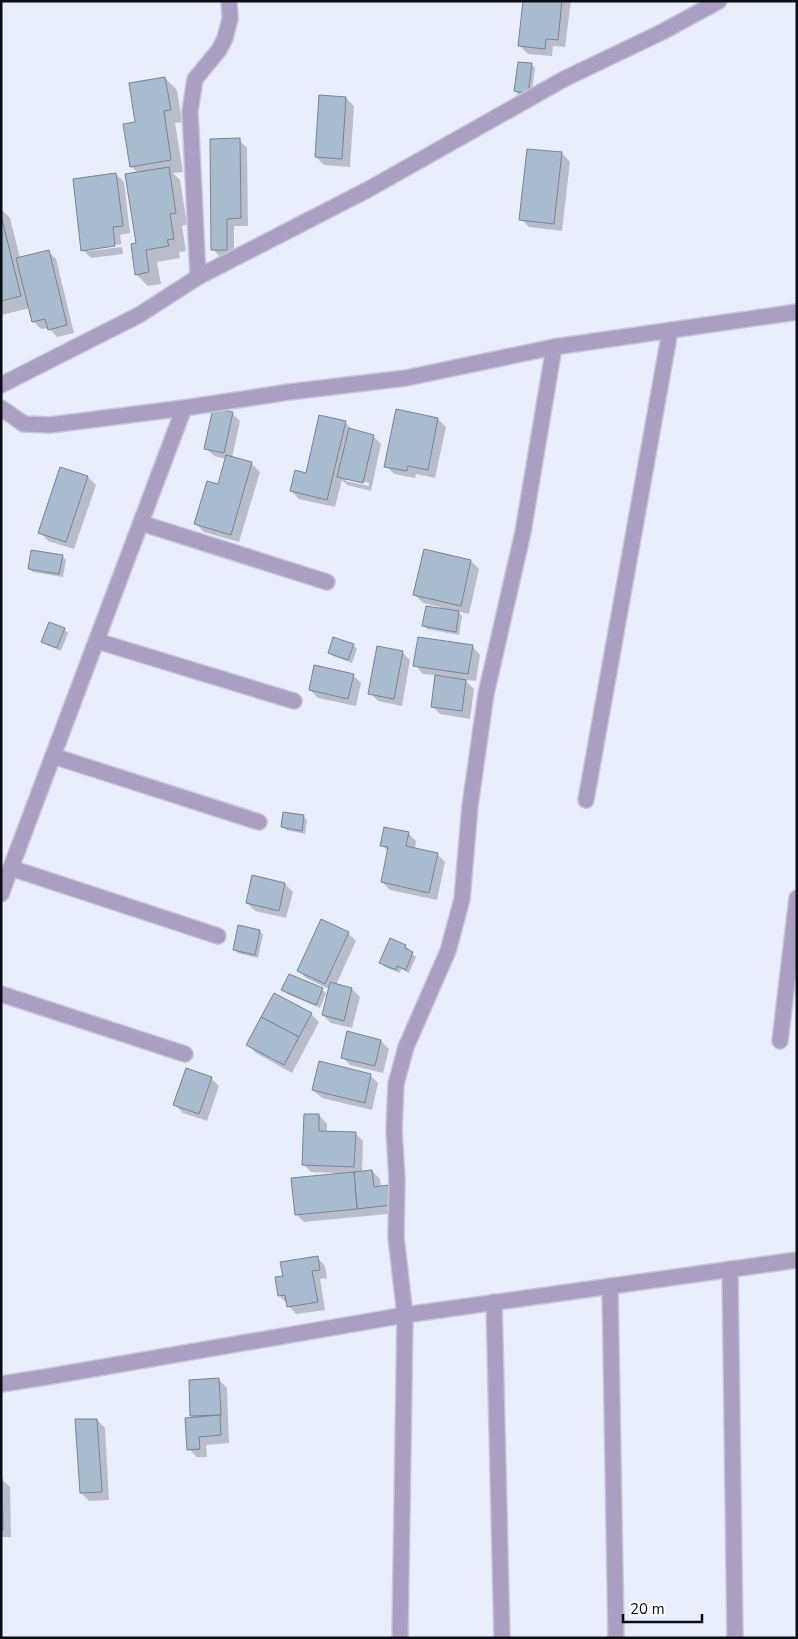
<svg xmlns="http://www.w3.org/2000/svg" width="798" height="1639" viewBox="0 0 798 1639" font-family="'Nunito Sans',sans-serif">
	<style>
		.shadow { fill: #0003; fill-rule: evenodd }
		.building { fill: #a9bccf; stroke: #728496 }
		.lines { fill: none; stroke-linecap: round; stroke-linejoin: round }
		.minor-casing { stroke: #c5c9d7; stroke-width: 18 }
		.minor { stroke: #aa9fc3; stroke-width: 15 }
	</style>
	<rect width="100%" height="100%" fill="#e9edfc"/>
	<g class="shadow">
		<path d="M525,1H571L565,47L553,46L552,56L528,54L520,46Z"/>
		<path d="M531,64L535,68L531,97L519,95L515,91Z"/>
		<path d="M165,78L177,90L182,122L175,123L183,172L173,173L180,180L187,224L182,226L186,251L179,252L180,258L157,262L161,284L148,286L136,274L138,173L131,166L136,123Z"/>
		<path d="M346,98L354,106L350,167L324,165L316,157Z"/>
		<path d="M239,140L247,148L248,226H234V257L221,258L213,249Z"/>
		<path d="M562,153L570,162L562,231L529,227L521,219Z"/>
		<path d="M116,174L124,182L130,233L120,235L123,254L91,258L83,250ZM121,244L122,247L88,251V248Z"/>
		<path d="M1,209L10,218L20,258L48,251L56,259L74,333L57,337L49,328L41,329L33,321L30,308L1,315Z"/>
		<path d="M232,413L240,421L232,458L252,464L260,472L239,542L204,532L196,524L219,485L226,459L214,456L206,448Z"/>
		<path d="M438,419L446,427L435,478L416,474L415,478L394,474L386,466Z"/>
		<path d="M345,422L353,431L373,436L381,444L371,491L347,485L342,480L335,507L299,499L291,491L306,475ZM346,478L369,483V486L346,481Z"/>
		<path d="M61,468L88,477L96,485L74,549L48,541L40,532Z"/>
		<path d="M62,556L66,560L63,577L33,572L29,568Z"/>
		<path d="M471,561L479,569L469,614L457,611L462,616L459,635L427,629L424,625L441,607L423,603L415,595Z"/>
		<path d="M64,629L68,633L61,651L47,645L43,642Z"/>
		<path d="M353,645L357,649L352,663L333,656L329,653Z"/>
		<path d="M472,646L480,655L476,681L465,680L474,689L470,719L440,714L432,706L436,675L423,674L415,665Z"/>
		<path d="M402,652L410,660L402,706L378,701L370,693Z"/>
		<path d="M353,675L361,683L356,706L318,698L310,690Z"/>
		<path d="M304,817L307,820L305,834L286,830L282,826Z"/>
		<path d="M408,833L416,841L415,849L437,854L445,862L437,900L390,890L382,882L389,852L382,845Z"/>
		<path d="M285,884L293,892L286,918L255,911L247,903Z"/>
		<path d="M260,931L263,935L258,958L238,953L234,949Z"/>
		<path d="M348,933L356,941L336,985L352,989L360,997L352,1028L331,1023L323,1015L329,989L306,978L298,970Z"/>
		<path d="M405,946L409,949L408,951L416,957L409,973L401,969L400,973L385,967L381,963Z"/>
		<path d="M283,990H322L326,993L320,1008L287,994Z"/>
		<path d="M311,1014L319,1022L292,1073L256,1053L248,1045Z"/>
		<path d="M381,1041L389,1049L383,1073L350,1065L342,1057Z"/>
		<path d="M370,1075L378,1083L372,1110L322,1098L313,1090Z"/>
		<path d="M211,1078L219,1086L207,1121L183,1113L175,1105Z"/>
		<path d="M319,1115L327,1124V1132L355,1133L363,1141L362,1172L372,1171L380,1179L381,1187H388L396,1195L398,1213L304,1222L296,1214L337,1175V1173L311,1172L303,1164Z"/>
		<path d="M317,1257L325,1266L327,1278L320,1279L325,1310L296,1314L279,1295L284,1277Z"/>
		<path d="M219,1380L227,1388L229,1443L206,1445L207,1457H197L189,1449L192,1418L190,1381Z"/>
		<path d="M97,1420L105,1428L109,1500L89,1501L81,1493Z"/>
		<path d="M1,1479L10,1487L11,1537H1Z"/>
	</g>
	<g class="building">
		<path d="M523,1H562L558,40L546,39L545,49L518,46Z"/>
		<path d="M518,62L532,63L528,94L514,91Z"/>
		<path d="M165,77L171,110L164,111L171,160L130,167L123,124L135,122L129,83Z"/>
		<path d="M319,95L346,97L342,159L315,157Z"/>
		<path d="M240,138L241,218L227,219V250H211L210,139Z"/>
		<path d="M527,149L562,152L554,224L519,220Z"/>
		<path d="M169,167L176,213L170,214L174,239L167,240L169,246L146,250L149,272L135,275L131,244L136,243L125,174Z"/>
		<path d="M116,173L123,226L113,227L115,246L81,251L73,179Z"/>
		<path d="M1,215L21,296L1,301Z"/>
		<path d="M49,250L67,325L48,330L45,319L32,322L16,258Z"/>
		<path d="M213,408L233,412L224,453L204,449Z"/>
		<path d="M396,409L438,418L428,470L408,466L407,471L384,467Z"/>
		<path d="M319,415L346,421L327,500L290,491L295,470L306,473Z"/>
		<path d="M349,428L374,435L363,483L337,477Z"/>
		<path d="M226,455L252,462L231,535L194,524L207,481L218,484Z"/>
		<path d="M60,467L88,476L66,542L38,533Z"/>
		<path d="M424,549L471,560L461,606L413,595Z"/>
		<path d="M31,550L63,555L59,574L28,569Z"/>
		<path d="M426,606L459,611L456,632L422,626Z"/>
		<path d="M49,622L65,628L57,648L41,642Z"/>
		<path d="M333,637L354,644L348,660L328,653Z"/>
		<path d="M418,637L473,645L468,674L413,666Z"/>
		<path d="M377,646L403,651L394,699L368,694Z"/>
		<path d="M314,665L354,674L348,699L309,690Z"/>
		<path d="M435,675L466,680L462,711L431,707Z"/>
		<path d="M283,812L304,815L302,831L281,827Z"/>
		<path d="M384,827L409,832L406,846L438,853L429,893L381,882L388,847L380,846Z"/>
		<path d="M252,875L285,883L279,911L246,903Z"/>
		<path d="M321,919L349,932L325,984L297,971Z"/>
		<path d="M238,925L260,930L255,955L233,950Z"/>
		<path d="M390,938L406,945L405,948L413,952L406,970L397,966L396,970L379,963Z"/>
		<path d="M289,974L323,988L316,1005L281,990Z"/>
		<path d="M330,982L352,988L344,1021L322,1015Z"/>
		<path d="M274,993L312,1013L299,1037L261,1017Z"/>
		<path d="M261,1017L299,1037L284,1065L246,1045Z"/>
		<path d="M347,1031L381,1040L375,1066L341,1058Z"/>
		<path d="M319,1061L371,1074L365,1103L312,1090Z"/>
		<path d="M186,1068L212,1077L199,1114L173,1105Z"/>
		<path d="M304,1114H319V1131L356,1132L354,1167L302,1165Z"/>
		<path d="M372,1170L374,1187L388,1185L391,1205L357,1209L354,1172Z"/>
		<path d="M354,1172L357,1209L295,1215L291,1178Z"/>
		<path d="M318,1256L320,1270L312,1271L318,1302L287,1307L285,1295L278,1296L275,1277L283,1276L280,1262Z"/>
		<path d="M219,1378L221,1415L190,1416L189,1380Z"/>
		<path d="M220,1415L221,1435L199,1437L200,1449L187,1450L185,1418Z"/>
		<path d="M75,1419H97L102,1492L80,1493Z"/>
		<path d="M1,1478H2L3,1530H1Z"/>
	</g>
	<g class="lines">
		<defs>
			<g id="minor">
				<path d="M198,277L190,111L195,79L219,50L225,38L230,19L229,1"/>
				<path d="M1,385L139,315L198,277L369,189L564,79L662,32L719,1"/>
				<path d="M1,408L24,424L50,425L184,408L289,392L406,378L554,347L797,312"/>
				<path d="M141,523L327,582"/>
				<path d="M97,641L294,701"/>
				<path d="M53,756L259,822"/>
				<path d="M586,800L670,331"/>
				<path d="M11,868L218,936"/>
				<path d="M1,894L184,408"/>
				<path d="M1,994L185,1054"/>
				<path d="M780,1041L797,898"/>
				<path d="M730,1269L735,1638"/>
				<path d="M610,1286L616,1638"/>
				<path d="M494,1302L502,1638"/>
				<path d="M1,1384L46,1377L405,1315L797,1260"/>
				<path d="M400,1638L405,1315L396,1237L397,1180L394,1130L396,1084L406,1047L448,951L462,899L470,806L486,694L523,532L554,347"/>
			</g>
		</defs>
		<use href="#minor" class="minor-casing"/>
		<use href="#minor" class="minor"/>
	</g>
	<rect width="798" height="1639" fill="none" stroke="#0b0d15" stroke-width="5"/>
	<path d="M623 1614v8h79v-8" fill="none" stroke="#0b0d15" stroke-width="2.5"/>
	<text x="630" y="1614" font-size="15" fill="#0b0d15" stroke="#ffffff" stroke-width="4" paint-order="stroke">20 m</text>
</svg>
